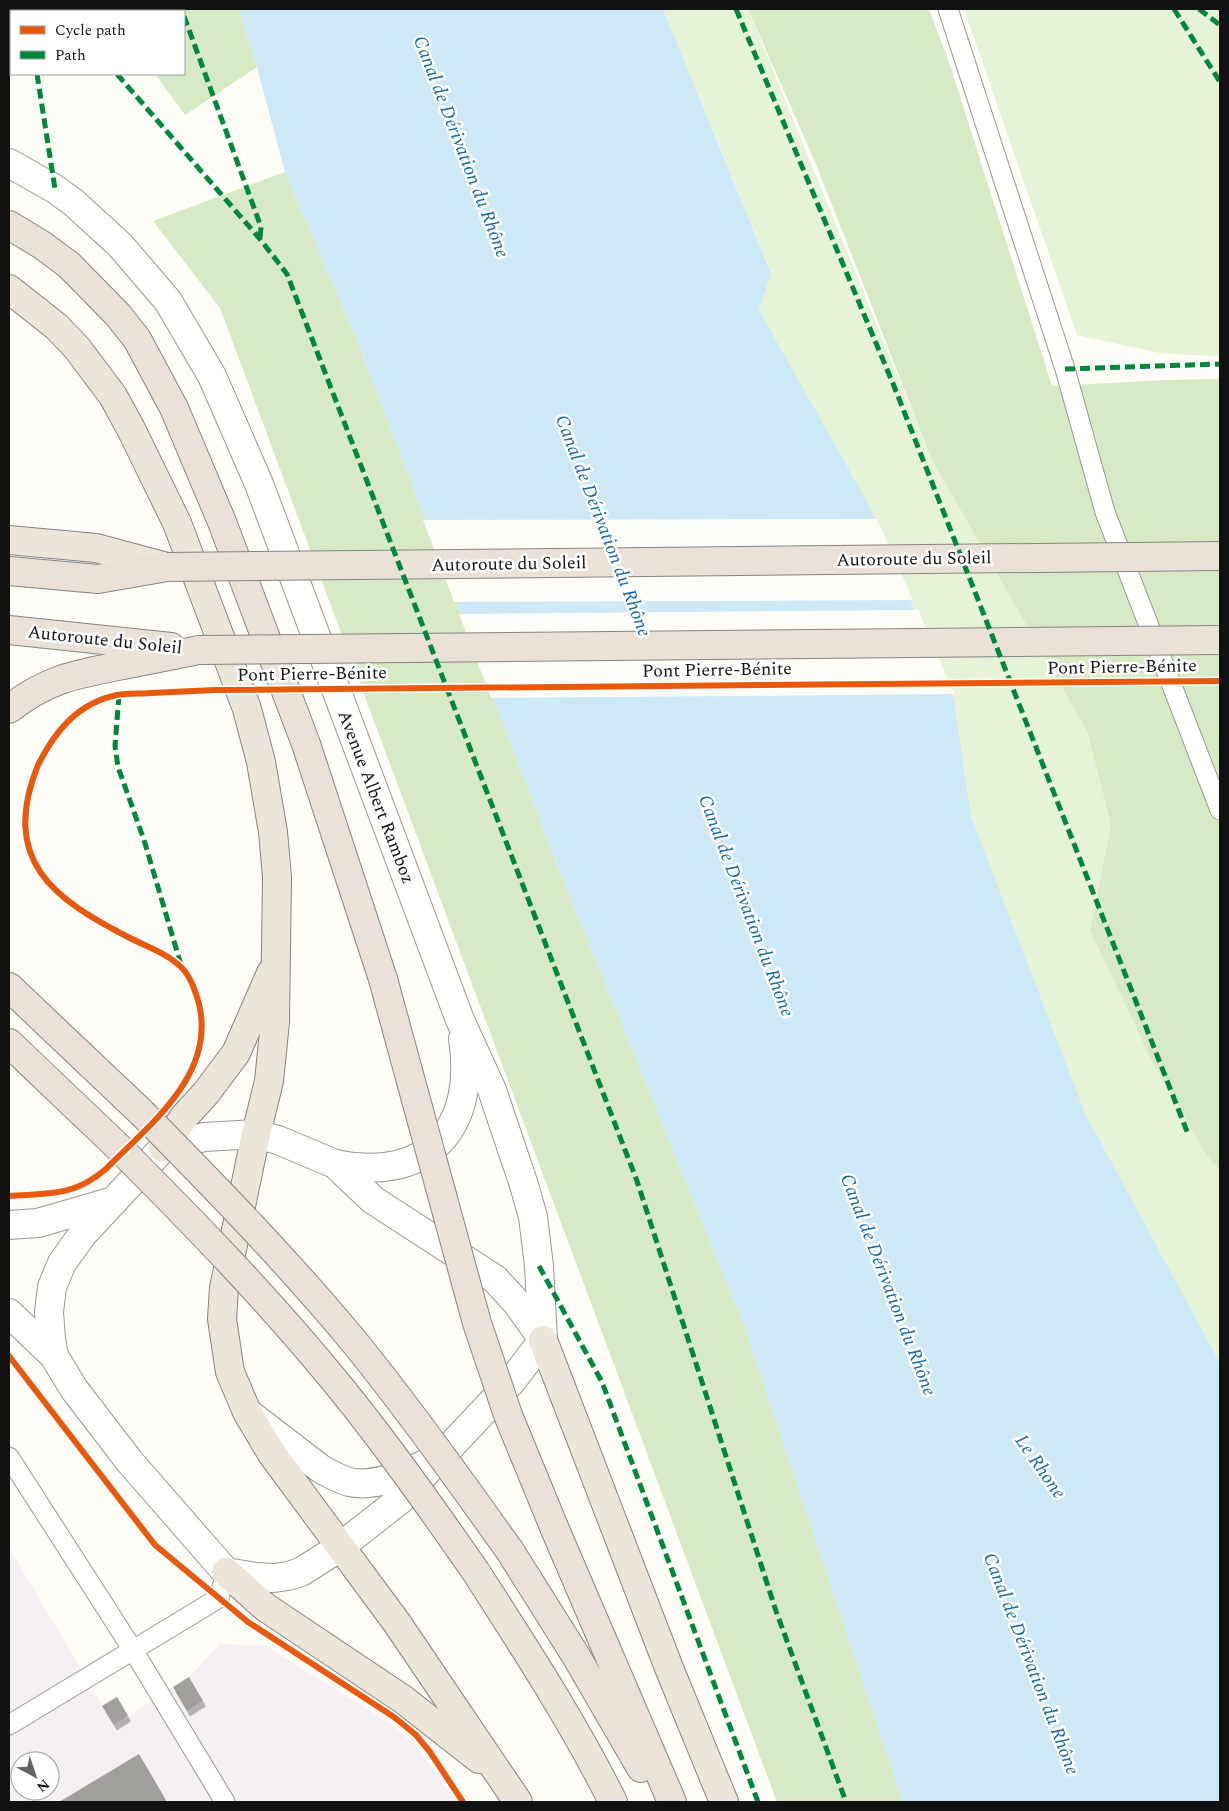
<svg xmlns="http://www.w3.org/2000/svg" width="1229" height="1811" viewBox="0 0 1229 1811" font-family="Spectral,serif">
	<style>
		.industrial { fill: #f5f0f3; fill-rule: evenodd }
		.green { fill: #e7f3d7 }
		.forest { fill: #d8eac5 }
		.water { fill: #cde8f7 }
		.pier { fill: #fdfcf7 }
		.building { fill: #a19f9c; filter: url(#shadow) }
		.lines { fill: none; stroke-linecap: round; stroke-linejoin: round }
		.service-casing { stroke: #979795; stroke-width: 21 }
		.minor-casing { stroke: #979795; stroke-width: 30 }
		.tertiary-casing { stroke: #979795; stroke-width: 30 }
		.trunk-casing { stroke: #858482; stroke-width: 30 }
		.motorway-casing { stroke: #858482; stroke-width: 30 }
		.service { stroke: #fffffe; stroke-width: 19 }
		.minor { stroke: #fffffe; stroke-width: 28 }
		.tertiary { stroke: #fffffe; stroke-width: 28 }
		.trunk { stroke: #ece5da; stroke-width: 28 }
		.motorway { stroke: #eae1d8; stroke-width: 28 }
		.motorway-bridge-casing { stroke: #858482; stroke-width: 30; stroke-linecap: butt }
		.motorway-bridge { stroke: #eae1d8; stroke-width: 28 }
		.quiet { stroke: #00873e; stroke-width: 5; stroke-dasharray: 10 5; stroke-linecap: butt }
		.cycleway-casing { stroke: #fff; stroke-width: 9 }
		.cycleway { stroke: #e8590c; stroke-width: 6 }
		.labels { text-anchor: middle; dominant-baseline: central; stroke-width: 5; stroke-linejoin: round; paint-order: stroke }
		.street-label { font-size: 18px; fill: #111; stroke: #fff }
		.water-label { font-size: 19px; font-style: italic; fill: #1768a6; stroke: #fff }
	</style>
	<defs>
		<filter id="shadow"><feDropShadow dx="3" dy="5.5" stdDeviation="0" flood-color="#0004"/></filter>
	</defs>
	<rect width="100%" height="100%" fill="#fdfcf7"/>
	<path class="industrial" d="M9,1547L102,1705L117,1697L129,1716L189,1677L220,1644L266,1646L393,1725L417,1747L437,1774L455,1802H9ZM20,1761H50V1791H20Z"/>
	<g class="green">
		<path d="M663,9H748L932,460L1087,731L1111,825L1090,930L1207,1156L1220,1170V1363L1085,1113L971,816L954,700L868,503L759,310L771,272Z"/>
		<path d="M964,9H1220V356L1164,354L1077,335Z"/>
	</g>
	<g class="forest">
		<path d="M107,9H239L257,67L185,115L155,74H184V11H109Z"/>
		<path d="M748,9H929L950,65L1052,386L1166,380L1220,379V1170L1207,1156L1154,1065L1090,930L1111,825L1087,731L932,460L818,169Z"/>
		<path d="M285,172L359,345L558,867L744,1325L903,1802H777L220,308L153,221Z"/>
	</g>
	<path class="water" d="M239,9H663L771,273L759,310L868,503L954,700L971,816L1085,1113L1220,1363V1802H903L744,1325L558,867L359,345L285,172L257,67Z"/>
	<g class="pier">
		<path d="M877,519L913,600L454,602L423,520Z"/>
		<path d="M918,610L954,694L491,698L459,614Z"/>
	</g>
	<g class="building">
		<path d="M189,1677L203,1701L187,1711L173,1687Z"/>
		<path d="M117,1697L128,1716L114,1725L102,1706Z"/>
		<path d="M139,1754L167,1802H59Z"/>
	</g>
	<g class="lines">
		<defs>
			<g id="service">
				<path d="M948,9L1065,369L1105,512L1220,810"/>
				<path d="M9,1457L133,1650L225,1802"/>
				<path d="M9,1725L219,1598L226,1572"/>
			</g>
			<g id="minor">
				<path d="M9,163L55,189L74,203L120,245L168,301L212,376L259,484L460,1020L492,1090L524,1185L533,1217L539,1266L543,1340L511,1382L401,1499L340,1547L301,1572L288,1576L274,1578L256,1577L226,1572"/>
				<path d="M335,1164C427,1183 477,1129 463,1039"/>
				<path d="M248,1413L321,1469C330,1474 339,1479 349,1482C374,1488 405,1474 427,1463"/>
			</g>
			<g id="tertiary">
				<path d="M9,1225L38,1223L114,1201"/>
				<path d="M9,1313L54,1356"/>
				<path d="M226,1572L130,1462L74,1389L54,1356L51,1339L49,1312L52,1287L62,1263L82,1235L163,1148L204,1137L256,1134L278,1140L335,1164L373,1200L495,1279L517,1303L543,1340"/>
			</g>
			<g id="trunk">
				<path d="M9,289L57,327L77,348L113,396L131,429L177,523L247,709L261,762L273,832L277,877L275,1022L269,1081L256,1134L224,1288L222,1319L230,1372L247,1412L272,1454L397,1623L518,1802"/>
				<path d="M9,540L96,548L167,567"/>
				<path d="M163,1148L184,1117L206,1093L236,1053L271,973"/>
				<path d="M543,1340L669,1668L724,1802"/>
				<path d="M226,1572L265,1607L404,1700L479,1759"/>
				<path d="M476,1572C524,1647 574,1723 613,1802"/>
			</g>
			<g id="motorway">
				<path d="M9,225L42,245L69,265L118,315L137,339L174,408L222,522L306,744L383,979"/>
				<path d="M9,571L98,579L167,567"/>
				<path d="M9,630L171,647"/>
				<path d="M9,709C47,679 76,674 123,665C148,660 174,655 199,650"/>
				<path d="M9,987L142,1113"/>
				<path d="M9,1043L114,1143"/>
				<path d="M554,1527L672,1802"/>
				<path d="M510,1551L576,1656L641,1768"/>
			</g>
		</defs>
		<use href="#service" class="service-casing"/>
		<use href="#minor" class="minor-casing"/>
		<use href="#tertiary" class="tertiary-casing"/>
		<use href="#trunk" class="trunk-casing"/>
		<use href="#motorway" class="motorway-casing"/>
		<use href="#service" class="service"/>
		<use href="#minor" class="minor"/>
		<use href="#tertiary" class="tertiary"/>
		<use href="#trunk" class="trunk"/>
		<use href="#motorway" class="motorway"/>
		<defs>
			<g id="motorway-bridge">
				<path d="M167,567L1220,556"/>
				<path d="M199,650L1220,640"/>
				<path d="M383,979L477,1323L508,1415L554,1527"/>
				<path d="M142,1113C216,1188 289,1263 356,1344C410,1411 460,1481 510,1551"/>
				<path d="M114,1143C192,1221 269,1300 339,1386C388,1446 432,1509 476,1572"/>
			</g>
		</defs>
		<use href="#motorway-bridge" class="motorway-bridge-casing"/>
		<use href="#motorway-bridge" class="motorway-bridge"/>
		<g class="quiet">
			<path d="M23,9L24,11"/>
			<path d="M61,9L63,11"/>
			<path d="M736,9L894,386L1188,1134"/>
			<path d="M1174,9L1220,82"/>
			<path d="M1199,9L1220,25"/>
			<path d="M184,16L261,227L260,239"/>
			<path d="M37,74L55,189"/>
			<path d="M117,74L260,239L287,274L637,1181L776,1611L846,1802"/>
			<path d="M1065,369L1220,364"/>
			<path d="M119,695L115,746L118,767L144,840L181,965"/>
			<path d="M539,1266L602,1382L758,1802"/>
		</g>
		<defs>
			<g id="cycleway">
				<path d="M9,1196C49,1193 73,1197 106,1169C150,1124 216,1075 199,1004C195,990 191,977 181,967C167,953 145,946 128,937C52,898 0,860 38,765C55,731 78,703 117,695C128,693 140,694 151,693C172,692 193,691 215,690L1220,681"/>
				<path d="M9,1356L155,1545L248,1622L394,1717L416,1735L430,1752L463,1802"/>
			</g>
		</defs>
		<use href="#cycleway" class="cycleway-casing"/>
		<use href="#cycleway" class="cycleway"/>
	</g>
	<g class="labels">
		<g class="street-label">
			<text transform="translate(914 559) rotate(-1)">Autoroute du Soleil</text>
			<text transform="translate(509 564) rotate(-1)">Autoroute du Soleil</text>
			<text transform="translate(105 640) rotate(6)">Autoroute du Soleil</text>
			<text transform="translate(1122 667) rotate(-1)">Pont Pierre-Bénite</text>
			<text transform="translate(717 670) rotate(-1)">Pont Pierre-Bénite</text>
			<text transform="translate(312 674) rotate(-1)">Pont Pierre-Bénite</text>
			<text transform="translate(376 797) rotate(69)">Avenue Albert Ramboz</text>
		</g>
		<g class="water-label">
			<text transform="translate(461 147) rotate(69)">Canal de Dérivation du Rhône</text>
			<text transform="translate(603 526) rotate(69)">Canal de Dérivation du Rhône</text>
			<text transform="translate(746 906) rotate(69)">Canal de Dérivation du Rhône</text>
			<text transform="translate(888 1285) rotate(69)">Canal de Dérivation du Rhône</text>
			<text transform="translate(1040 1467) rotate(55)">Le Rhone</text>
			<text transform="translate(1031 1664) rotate(69)">Canal de Dérivation du Rhône</text>
		</g>
	</g>
	<rect width="1229" height="1811" fill="none" stroke="#111111" stroke-width="20"/>
	<rect x="10" y="10" width="175" height="65" fill="#ffffff" stroke="#a0a0a0"/>
	<rect x="20" y="26" width="25" height="8" fill="#e8590c" stroke="#a0a0a0"/>
	<text x="55" y="35" font-size="15" fill="#111111">Cycle path</text>
	<rect x="20" y="51" width="25" height="8" fill="#00873e" stroke="#a0a0a0"/>
	<text x="55" y="60" font-size="15" fill="#111111">Path</text>
	<g transform="translate(35 1776) rotate(140)"><circle r="24" fill="#ffffff" stroke="#a0a0a0"/>
	<path d="M0-4L9 19L0 12L-9 19Z" fill="#646362"/>
	<text y="-8" font-size="14" font-weight="bold" text-anchor="middle" fill="#111111">N</text>
	</g>
</svg>
